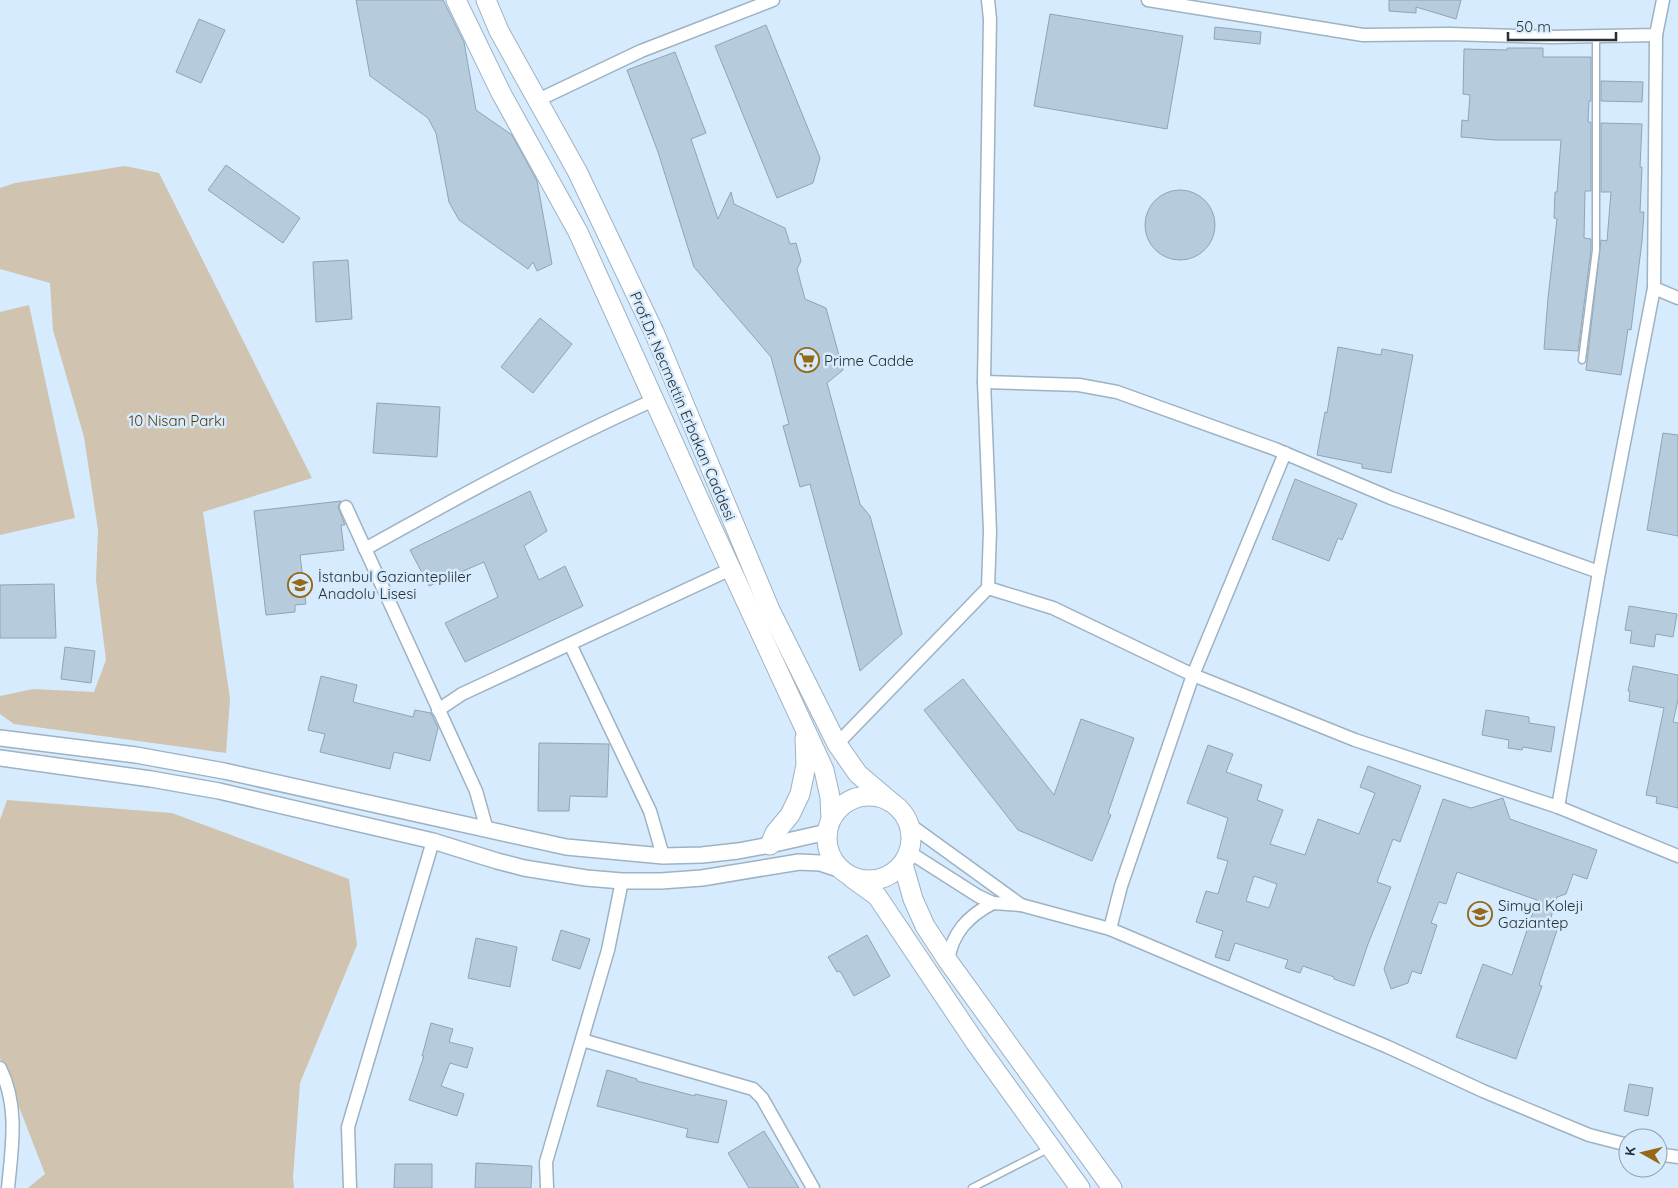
<svg xmlns="http://www.w3.org/2000/svg" width="1678" height="1188" viewBox="0 0 1678 1188" font-family="Quicksand,sans-serif">
	<style>
		.green { fill: #d0c3af }
		.building { fill: #b6cbdc; stroke: #90a4b5; fill-rule: evenodd }
		.lines { fill: none; stroke-linecap: round; stroke-linejoin: round }
		.service-casing { stroke: #9db2c2; stroke-width: 9 }
		.minor-casing { stroke: #9db2c2; stroke-width: 15 }
		.tertiary-casing { stroke: #9db2c2; stroke-width: 18 }
		.primary-casing { stroke: #9db2c2; stroke-width: 21 }
		.service { stroke: #fff; stroke-width: 6 }
		.minor { stroke: #fff; stroke-width: 12 }
		.tertiary { stroke: #fff; stroke-width: 15 }
		.primary { stroke: #fff; stroke-width: 19 }
		.labels { text-anchor: middle; dominant-baseline: central; stroke-width: 5; stroke-linejoin: round; paint-order: stroke }
		.poi-label { font-size: 15px; fill: #262f35; stroke: #d6ebfd; text-anchor: start }
		.street-label { font-size: 15px; fill: #262f35; stroke: #d6ebfd }
		.park-label { font-size: 15px; fill: #583c05; stroke: #d6ebfd }
	</style>
	<rect width="100%" height="100%" fill="#d6ebfd"/>
	<g class="green">
		<path d="M125,166L159,173L312,478L203,512L230,699L226,753L14,724L0,714V696L33,689L94,692L106,660L96,580L98,530L84,437L53,330L50,283L0,269V188L15,183Z"/>
		<path d="M29,305L75,518L0,535V312Z"/>
		<path d="M7,800L172,813L349,879L357,945L300,1083L293,1178L294,1188H28L45,1174L0,1058V820Z"/>
	</g>
	<g class="building">
		<path d="M356,0H443L464,42L476,110L512,135L537,181L552,264L537,271L533,262L528,269L459,220L449,202L436,133L428,118L370,76Z"/>
		<path d="M1389,0H1461L1456,19L1416,7V13L1389,11Z"/>
		<path d="M1050,14L1183,36L1167,129L1034,106Z"/>
		<path d="M199,19L225,30L201,83L176,72Z"/>
		<path d="M766,25L820,158L813,183L777,198L715,46Z"/>
		<path d="M1215,27L1261,32L1260,44L1214,39Z"/>
		<path d="M1507,48H1543V57H1591V101H1589L1588,122H1591V191H1585L1584,238L1591,239V250L1578,351L1544,349L1548,298L1557,219L1554,218L1555,192H1557L1561,140H1495L1461,137L1462,120L1468,121L1470,95L1463,94L1464,49L1507,50Z"/>
		<path d="M675,52L706,133L691,139L718,219L731,192L734,204L785,228L790,244L796,243L801,261L797,269L805,299L826,308L843,370L827,383L860,504L870,516L902,634L860,671L810,484L800,487L783,426L789,424L771,357L694,267L658,152L627,70Z"/>
		<path d="M1601,81L1643,82L1642,102L1601,101Z"/>
		<path d="M1601,123L1642,124L1640,167H1642L1640,212H1644L1642,241L1631,330L1628,329L1621,375L1586,370L1601,240L1607,241L1611,192H1601Z"/>
		<path d="M226,165L300,218L283,243L208,190Z"/>
		<circle cx="1180" cy="225" r="35"/>
		<path d="M348,260L352,319L316,322L313,262Z"/>
		<path d="M540,318L572,344L533,393L501,367Z"/>
		<path d="M1338,347L1381,355L1382,349L1413,355L1391,473L1362,468V464L1317,455L1325,412L1327,413Z"/>
		<path d="M377,403L440,407L437,457L373,453Z"/>
		<path d="M1663,433L1678,435V536L1647,530Z"/>
		<path d="M1295,479L1357,504L1342,540L1338,538L1329,561L1272,539Z"/>
		<path d="M530,491L547,531L524,546L539,580L565,566L583,606L465,662L445,623L498,597L484,562L429,586L410,550Z"/>
		<path d="M341,501L338,507L345,525H341L344,550L300,555L306,604L295,605V612L266,615L254,511Z"/>
		<path d="M54,584L56,638H0V585Z"/>
		<path d="M1629,606L1677,614L1673,637L1656,634L1654,647L1630,643L1632,631L1625,630Z"/>
		<path d="M65,647L95,651L91,683L61,679Z"/>
		<path d="M1633,666L1678,675V700L1673,722L1678,723V808L1656,803L1657,797L1646,795L1664,708L1629,701L1630,691H1628Z"/>
		<path d="M321,676L357,685L353,702L413,717L415,710L431,713L438,728L430,761L394,752L390,769L320,752L325,734L308,730Z"/>
		<path d="M963,679L1054,795L1081,719L1134,738L1108,813L1111,815L1092,861L1018,830L924,710Z"/>
		<path d="M1486,710L1529,717V723L1555,727L1551,752L1523,747L1522,750L1508,748L1509,740L1482,735Z"/>
		<path d="M539,743L609,744L607,797L570,796L569,811H538Z"/>
		<path d="M1208,745L1233,754L1226,772L1262,785L1257,800L1283,810L1270,844L1305,855L1318,819L1359,834L1375,793L1360,787L1368,766L1421,786L1400,842L1393,839L1377,882L1391,887L1368,944L1354,986L1334,979V977L1303,966L1300,973L1285,968L1288,960L1235,943L1229,961L1215,957L1223,931L1196,922L1206,891L1218,894L1228,861L1217,858L1228,818L1187,803ZM1254,876L1277,884L1269,908L1246,901Z"/>
		<path d="M1503,798L1510,819L1597,850L1587,879L1573,874L1566,894L1557,897L1549,924L1558,927L1539,985L1542,986L1516,1059L1456,1037L1483,964L1512,975L1537,900L1457,872L1446,904L1439,902L1431,923L1437,925L1421,974L1412,971L1408,983L1391,989L1384,969L1443,799L1471,808Z"/>
		<path d="M561,930L590,939L580,969L552,960Z"/>
		<path d="M867,935L890,976L854,996L840,971L837,972L828,957Z"/>
		<path d="M476,938L517,947L510,987L468,978Z"/>
		<path d="M431,1023L453,1029L449,1042L473,1048L467,1068L450,1063L441,1086L464,1094L457,1116L409,1100L424,1056H422Z"/>
		<path d="M607,1070L637,1079V1081L695,1096V1094L727,1101L718,1143L686,1137L688,1129L597,1106Z"/>
		<path d="M1629,1084L1653,1088L1648,1116L1624,1111Z"/>
		<path d="M764,1131L788,1170L799,1188H749L728,1153Z"/>
		<path d="M476,1163L532,1166L531,1188H475Z"/>
		<path d="M395,1164H432V1188H394Z"/>
	</g>
	<g class="lines">
		<defs>
			<g id="service">
				<path d="M1582,360L1596,250V37"/>
				<path d="M972,1188L1050,1148"/>
			</g>
			<g id="minor">
				<path d="M1148,0L1363,35L1449,34L1552,37L1656,35L1663,0"/>
				<path d="M538,100L641,51L773,0"/>
				<path d="M1654,288L1678,298"/>
				<path d="M984,382L1079,385L1117,392L1275,449L1391,498L1599,572"/>
				<path d="M346,507L476,791L487,830"/>
				<path d="M365,549C460,496 555,444 654,400"/>
				<path d="M988,588L1053,608L1193,675L1355,740L1558,807L1678,856"/>
				<path d="M570,644L650,811L663,856"/>
				<path d="M438,710L462,694L731,569"/>
				<path d="M837,744L988,588L990,531L984,382L990,19L988,0"/>
				<path d="M1558,807L1599,572L1654,288L1656,35"/>
				<path d="M909,824L1021,905"/>
				<path d="M909,852L978,896L993,903L1021,905L1110,929L1388,1047L1483,1091L1589,1135L1628,1145"/>
				<path d="M1110,929L1121,886L1193,675L1285,453"/>
				<path d="M948,961C952,933 968,916 993,903"/>
				<path d="M582,1040L753,1089L762,1098L813,1188"/>
				<path d="M0,1068C19,1106 12,1147 8,1188"/>
				<path d="M1658,1154L1678,1157"/>
				<path d="M350,1188L348,1127L433,841"/>
				<path d="M547,1188L546,1162L608,950L622,881"/>
			</g>
			<g id="tertiary">
				<path d="M0,738L136,755L224,771L566,847L663,856L702,855L738,851L770,845L827,832"/>
				<path d="M0,758L151,779L219,791L433,841L497,861L524,868L586,878L622,881H661L702,878L799,862L820,863L841,870"/>
			</g>
			<g id="primary">
				<path d="M456,0L501,93L578,232L712,528L824,770L830,797L831,819"/>
				<path d="M486,0L499,31L577,171L654,332L770,610L837,744L858,774L891,802"/>
				<circle cx="869" cy="838" r="42"/>
				<path d="M770,845L775,833L790,815L800,794L806,765L805,738"/>
				<path d="M903,864L913,899L925,926L948,961L1112,1188"/>
				<path d="M852,878L877,896L975,1042L1080,1188"/>
			</g>
		</defs>
		<use href="#service" class="service-casing"/>
		<use href="#minor" class="minor-casing"/>
		<use href="#tertiary" class="tertiary-casing"/>
		<use href="#primary" class="primary-casing"/>
		<use href="#service" class="service"/>
		<use href="#minor" class="minor"/>
		<use href="#tertiary" class="tertiary"/>
		<use href="#primary" class="primary"/>
	</g>
	<defs>
		<symbol id="supermarket-ring" viewBox="-11 -11 22 22"><circle r="9.5" fill="#d6ebfd" stroke="#956916" stroke-width="1.5"/><path d="M-6-5.5h2.5l.6 2H6L4.5 2H-2.5L-4.4-4H-6ZM-1.5 3.2a1.3 1.3 0 1 0 .1 0ZM3 3.2a1.3 1.3 0 1 0 .1 0Z" fill="#956916"/></symbol>
		<symbol id="school-ring" viewBox="-11 -11 22 22"><circle r="9.5" fill="#d6ebfd" stroke="#956916" stroke-width="1.5"/><path d="M0-5L7-2L0 1L-7-2ZM-4 1L0 2.5L4 1V4Q0 6-4 4Z" fill="#956916"/></symbol>
	</defs>
	<g fill-rule="evenodd">
		<use href="#supermarket-ring" x="793" y="346" width="28" height="28"/>
		<use href="#school-ring" x="286" y="571" width="28" height="28"/>
		<use href="#school-ring" x="1466" y="900" width="28" height="28"/>
	</g>
	<g class="labels">
		<g class="poi-label">
			<text x="824" y="360">Prime Cadde</text>
			<text x="318" y="576">İstanbul Gaziantepliler<tspan x="318" dy="17">Anadolu Lisesi</tspan></text>
			<text x="1498" y="905">Simya Koleji<tspan x="1498" dy="17">Gaziantep</tspan></text>
		</g>
		<g class="street-label">
			<text transform="translate(683 406) rotate(67)">Prof.Dr. Necmettin Erbakan Caddesi</text>
		</g>
		<g class="park-label">
			<text x="177" y="420">10 Nisan Parkı</text>
		</g>
	</g>
	<g transform="translate(1643 1153) rotate(278)"><circle r="24" fill="#d6ebfd" stroke="#90a0ad"/>
	<path d="M0-4L9 19L0 12L-9 19Z" fill="#956916"/>
	<text y="-8" font-size="14" font-weight="bold" text-anchor="middle" fill="#262f35">K</text>
	</g>
	<path d="M1508 32v8h108v-8" fill="none" stroke="#262f35" stroke-width="2.5"/>
	<text x="1516" y="32" font-size="15" fill="#262f35" stroke="#d6ebfd" stroke-width="4" paint-order="stroke">50 m</text>
</svg>
